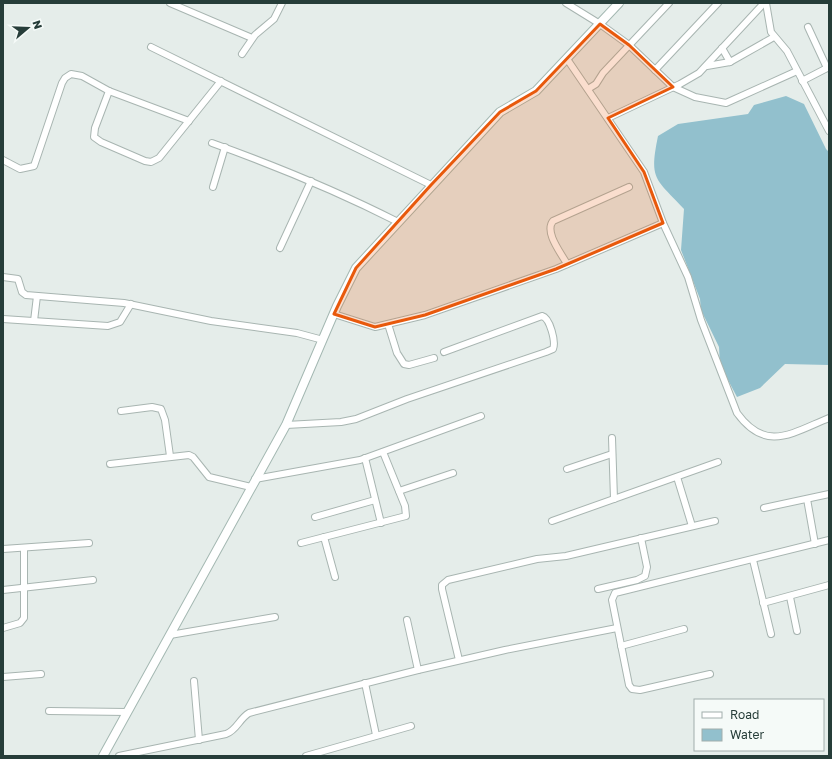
<svg xmlns="http://www.w3.org/2000/svg" width="832" height="759" viewBox="0 0 832 759" font-family="'Golos Text',sans-serif">
	<style>
		.water { fill: #92c0cd }
		.lines { fill: none; stroke-linecap: round; stroke-linejoin: round }
		.street-casing { stroke: #a8b5b1; stroke-width: 8 }
		.secondary-casing { stroke: #a4b8b2; stroke-width: 10 }
		.street { stroke: #fff; stroke-width: 6 }
		.secondary { stroke: #fff; stroke-width: 8 }
		.marked { fill: #e8590c; fill-opacity: 0.2; stroke: #e8590c; stroke-width: 3; stroke-linejoin: round }
	</style>
	<rect width="100%" height="100%" fill="#e5edea"/>
	<path class="water" d="M786,96L804,104L826,149L829,152V365L785,364L760,388L737,397L720,365L719,347L701,310L700,299L681,250L684,209C655,178 649,180 658,136L678,124L748,114L754,105Z"/>
	<g class="lines">
		<defs>
			<g id="street">
				<path d="M170,3L252,38"/>
				<path d="M566,3L600,24L629,45L673,87L695,97L726,103L797,71"/>
				<path d="M766,3L771,32L787,51L829,131"/>
				<path d="M808,27L827,68"/>
				<path d="M151,47L431,185"/>
				<path d="M722,48L730,62L774,37"/>
				<path d="M242,54L255,35L274,19L282,3"/>
				<path d="M567,59L644,172L663,223L688,277L701,320L737,413C766,453 792,433 829,418"/>
				<path d="M707,66L730,62"/>
				<path d="M655,70L718,3"/>
				<path d="M802,81L829,67"/>
				<path d="M588,89L596,84L603,73L669,3"/>
				<path d="M109,91L95,128L94,137L101,142L145,161L151,162L159,158L221,81"/>
				<path d="M608,118L680,84L699,73L764,3"/>
				<path d="M212,143C276,166 337,191 398,222"/>
				<path d="M3,160L20,169L34,166L62,83L65,78L71,74L82,76L109,91L189,121"/>
				<path d="M213,187L225,147"/>
				<path d="M280,248L311,181"/>
				<path d="M567,264C561,253 544,232 553,221L629,187"/>
				<path d="M3,277L18,279L22,292L26,295L124,303L211,321L297,333L323,340"/>
				<path d="M334,314L375,327L425,315L556,269L663,223"/>
				<path d="M3,319L108,326L120,322L131,304"/>
				<path d="M34,321L37,296"/>
				<path d="M388,324L397,353L404,364L409,365L434,358"/>
				<path d="M121,411L152,407L161,409L165,420L170,456"/>
				<path d="M286,425L341,422L356,419L407,399L546,352L553,349C556,342 550,318 542,316L444,352"/>
				<path d="M612,438L614,499"/>
				<path d="M365,458L381,523"/>
				<path d="M110,464L189,455L193,457L209,477L251,487"/>
				<path d="M567,469L612,454"/>
				<path d="M677,477L692,526"/>
				<path d="M255,479L360,460L481,416"/>
				<path d="M399,491L453,473"/>
				<path d="M807,499L815,544"/>
				<path d="M764,508L829,494"/>
				<path d="M315,517L375,500"/>
				<path d="M552,521L718,462"/>
				<path d="M324,537L335,577"/>
				<path d="M301,543L406,516L405,506L383,452"/>
				<path d="M3,549L89,543"/>
				<path d="M753,560L771,634"/>
				<path d="M598,589L637,580L645,576L647,567L641,538"/>
				<path d="M3,590L93,580"/>
				<path d="M790,597L797,631"/>
				<path d="M763,603L829,585"/>
				<path d="M407,620L418,670"/>
				<path d="M3,628L20,623L24,618V548"/>
				<path d="M170,635L275,617"/>
				<path d="M621,646L684,629"/>
				<path d="M459,660L442,589V585L448,580L537,559L566,556L715,521"/>
				<path d="M710,674L640,690L632,689L629,685L612,600L615,593L829,540"/>
				<path d="M3,677L41,674"/>
				<path d="M194,681L199,740"/>
				<path d="M365,683L376,735"/>
				<path d="M49,711L127,712"/>
				<path d="M119,756L226,734C237,730 239,719 249,713L418,670L505,650L617,628"/>
				<path d="M306,756L411,726"/>
			</g>
			<path id="secondary" d="M103,756L286,425L337,306L356,268L500,112L536,91L619,3"/>
		</defs>
		<use href="#street" class="street-casing"/>
		<use href="#secondary" class="secondary-casing"/>
		<use href="#street" class="street"/>
		<use href="#secondary" class="secondary"/>
	</g>
	<path class="marked" d="M600,24L629,45L673,87L608,118L644,172L663,223L556,269L425,315L375,327L334,314L356,268L431,185L500,112L536,91Z"/>
	<rect width="832" height="759" fill="none" stroke="#263d39" stroke-width="8"/>
	<rect x="694" y="699" width="130" height="52" fill="#f5faf8" stroke="#a2aeac"/>
	<rect x="702" y="712" width="20" height="6" fill="#ffffff" stroke="#a2aeac"/>
	<text x="730" y="719" font-size="12" fill="#263d39">Road</text>
	<rect x="702" y="729" width="20" height="12" fill="#92c0cd" stroke="#a2aeac"/>
	<text x="730" y="739" font-size="12" fill="#263d39">Water</text>
	<g transform="translate(28 28) rotate(71)" stroke="#f5faf8" stroke-width="3" paint-order="stroke">
	<path d="M0-3L7 15L0 10L-7 15Z" fill="#263d39"/>
	<text y="-6" font-size="11" font-weight="bold" text-anchor="middle" fill="#263d39">N</text>
	</g>
</svg>
